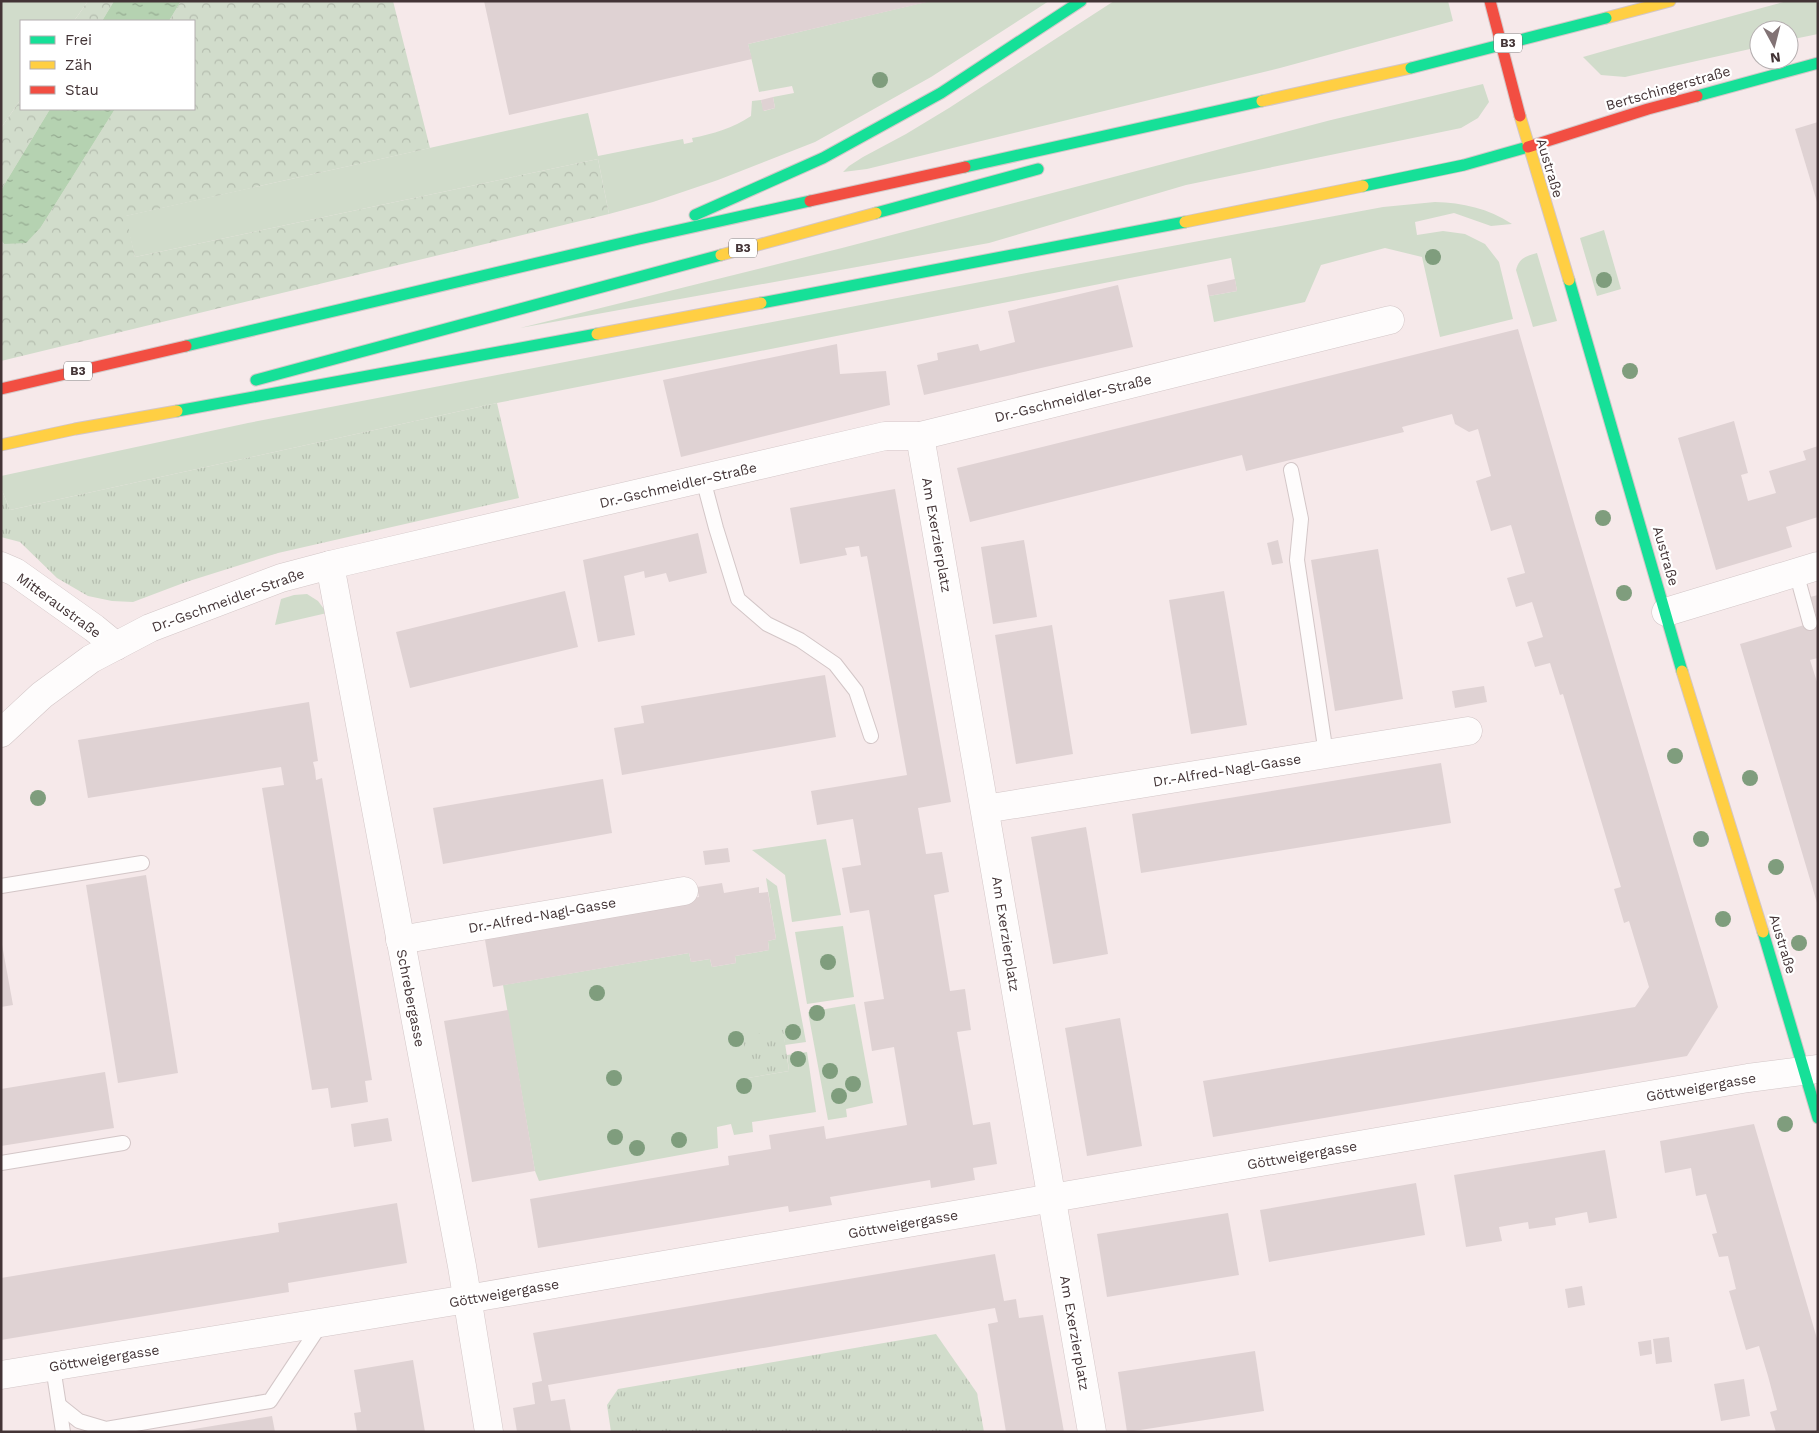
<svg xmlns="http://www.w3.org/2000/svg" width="1819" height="1433" viewBox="0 0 1819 1433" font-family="'Work Sans',sans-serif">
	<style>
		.green { fill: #d1dccb }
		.forest { fill: url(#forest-crowns) }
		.park { fill: url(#park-tufts) }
		.water { fill: url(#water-ripples) }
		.building { fill: #dfd2d3 }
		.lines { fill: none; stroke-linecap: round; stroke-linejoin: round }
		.lane-casing { stroke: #d3c6c7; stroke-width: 16 }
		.street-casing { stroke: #d3c6c7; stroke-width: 29 }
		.fast-casing { stroke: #d3c6c7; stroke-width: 13 }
		.slow-casing { stroke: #d3c6c7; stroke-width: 13 }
		.jam-casing { stroke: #d3c6c7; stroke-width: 13 }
		.lane { stroke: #fefcfc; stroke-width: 14 }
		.street { stroke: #fefcfc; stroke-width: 28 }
		.fast { stroke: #16e098; stroke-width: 11 }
		.slow { stroke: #ffcf43; stroke-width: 11 }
		.jam { stroke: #f24e42; stroke-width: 11 }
		.fast-bridge-casing { stroke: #d3c6c7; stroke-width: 13; stroke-linecap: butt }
		.fast-bridge { stroke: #16e098; stroke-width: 11 }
		.tree { fill: #7f9d7d }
		.labels { text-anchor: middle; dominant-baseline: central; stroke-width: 4.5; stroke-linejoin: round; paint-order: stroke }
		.shield { fill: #fff; stroke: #7b7172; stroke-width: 1 }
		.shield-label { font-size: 12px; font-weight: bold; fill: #433436 }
		.street-label { font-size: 14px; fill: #433436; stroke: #fff }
	</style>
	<defs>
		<pattern id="forest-crowns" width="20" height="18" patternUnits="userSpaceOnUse" patternTransform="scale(1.25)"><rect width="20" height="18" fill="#d1dccb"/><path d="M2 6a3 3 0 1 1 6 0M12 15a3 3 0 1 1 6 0" fill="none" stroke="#b5bdaf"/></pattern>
		<pattern id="park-tufts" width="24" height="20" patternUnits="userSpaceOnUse" patternTransform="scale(1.25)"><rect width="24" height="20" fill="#d1dccb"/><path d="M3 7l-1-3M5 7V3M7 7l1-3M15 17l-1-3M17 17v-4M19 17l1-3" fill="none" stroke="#b5bdaf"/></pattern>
		<pattern id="water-ripples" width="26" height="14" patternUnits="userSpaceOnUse" patternTransform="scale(1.25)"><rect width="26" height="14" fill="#b5d2b1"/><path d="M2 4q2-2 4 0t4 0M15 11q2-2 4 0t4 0" fill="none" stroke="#95ab91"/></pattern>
	</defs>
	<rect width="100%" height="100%" fill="#f6e9ea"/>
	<g class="green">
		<path d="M1,1H88L74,21H21V99L1,128Z"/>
		<path d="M930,1H1049L931,77L815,142L718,180L653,202L609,214L598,159L135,257L125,216L564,118L588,113L598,156L683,139L684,144L693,142L692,138C713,134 733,128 751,116L752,101L761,100L764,111L775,108L773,97L794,93L792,86L759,92L748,44Z"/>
		<path d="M1114,1H1448L1453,21L1280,68L867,169L843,172L849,166L863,157L906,134L949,108Z"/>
		<path d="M1787,1H1818V34L1789,40V30H1759V47L1625,77L1601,75L1583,57L1618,47Z"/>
		<path d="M1483,84L1489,102L1478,118L1461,128L1186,185L989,243L520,328L842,248L1331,120Z"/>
		<path d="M1435,202C1463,203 1488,208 1512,224L1491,226L1454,213L1415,222L1417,235L1443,231L1465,234L1485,244L1499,262L1513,319L1440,337L1422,257L1385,248L1321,265L1305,302L1214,322L1209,296L1237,291L1231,258L497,403L10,510L1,488V476L248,423L1037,271L1383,207Z"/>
		<path d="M1604,230L1621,289L1597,296L1580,238Z"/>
		<path d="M1537,253L1557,321L1533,327L1516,270C1519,258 1526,256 1537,253Z"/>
		<path d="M307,594L318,601L327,613L275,625L281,599L294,595Z"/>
		<path d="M826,839L841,915L792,922L785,875L752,850Z"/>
		<path d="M766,878L777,886L806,1042L785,1045L783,1030L748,1078L789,1071L787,1055L807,1052L816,1112L752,1122L753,1132L734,1135L731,1124L717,1127L718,1148L539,1181L535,1171L503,985L689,953L691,962L710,959L712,967L736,963L735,956L769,950L768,941L776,939Z"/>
		<path d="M843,926L854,997L807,1004L795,932Z"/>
		<path d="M855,1004L873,1103L846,1109L847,1117L828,1120L808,1012Z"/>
	</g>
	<g class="forest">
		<path d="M88,1H114L102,21H74Z"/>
		<path d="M181,1H393L430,148L126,216L135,257L598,159L609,214L1,361V240L4,244L41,227L115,109H194V21H169Z"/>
		<path d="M21,99V109H50L1,190V128Z"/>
	</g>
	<g class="park">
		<path d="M497,403L519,498L278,553L186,582L133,602L112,601L88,596L57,578L20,542L1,537V488L10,510Z"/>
		<path d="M783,1029L789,1071L748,1078L743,1037Z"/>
		<path d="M936,1334L977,1393L984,1432H611L607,1405L618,1389Z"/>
	</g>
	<g class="water">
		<path d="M114,1H181L169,21H102Z"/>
		<path d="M50,109H115L41,227L26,243L4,244L1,240V190Z"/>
	</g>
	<g class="building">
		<path d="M484,1H927V2L748,44L752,59L509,115Z"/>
		<path d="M773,97L775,108L763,111L761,100Z"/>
		<path d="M1818,122V202H1817L1795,129Z"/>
		<path d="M1235,279L1237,291L1209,296L1207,285Z"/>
		<path d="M1118,285L1133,347L924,395L917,365L938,360L937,353L978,344L980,351L1015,342L1008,311Z"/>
		<path d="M1518,329L1575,526L1718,1007L1687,1056L1213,1137L1203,1081L1635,1007L1649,987L1629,921L1624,923L1614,889L1621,887L1563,694L1560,695L1550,663L1535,667L1527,642L1543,637L1532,602L1516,607L1507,578L1525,573L1511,525L1491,531L1476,481L1491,476L1478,429L1469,432L1455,424L1452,414L1402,427L1404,432L1246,471L1242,455L970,522L957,468Z"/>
		<path d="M837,344L840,374L886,371L890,405L681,457L663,380Z"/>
		<path d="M1734,421L1748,473L1741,475L1748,501L1776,493L1769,471L1806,460L1803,451L1818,446V517L1786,527L1792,547L1716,570L1678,438Z"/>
		<path d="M895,489L951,802L918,808L926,854L942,852L949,892L934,895L950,991L965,989L971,1030L957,1032L973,1125L990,1122L997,1164L973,1168L975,1180L931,1188L930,1180L830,1197L832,1205L789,1212L788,1206L538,1248L530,1199L729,1165L728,1156L771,1149L769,1135L824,1126L826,1139L907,1125L894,1047L872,1051L864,1002L884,999L869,910L850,913L842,868L861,865L853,819L817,825L811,791L907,775L867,556L861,557L859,546L845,548L847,555L800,564L790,508Z"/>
		<path d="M698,533L707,573L669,582L666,573L645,578L644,571L624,576L635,635L598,642L583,560Z"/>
		<path d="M1024,540L1037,617L993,624L981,547Z"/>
		<path d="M1278,540L1283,563L1272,565L1267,543Z"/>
		<path d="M1378,549L1403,699L1335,711L1311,560Z"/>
		<path d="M565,591L578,647L410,688L396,632Z"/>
		<path d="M1224,591L1247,725L1191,734L1169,600Z"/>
		<path d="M1818,595V658L1810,660L1818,685L1817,903L1740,644L1818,621L1810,597Z"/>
		<path d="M1052,625L1073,754L1016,764L995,635Z"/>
		<path d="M825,675L836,737L622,775L614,728L644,723L641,706Z"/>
		<path d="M1484,686L1487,702L1455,708L1452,691Z"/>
		<path d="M309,702L318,761L313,762L315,770L316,780L322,778L372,1080L365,1081L368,1102L331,1108L328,1088L312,1090L262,788L284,785L281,767L88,798L78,740Z"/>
		<path d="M1441,763L1451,823L1141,873L1132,814Z"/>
		<path d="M603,779L612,833L443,864L433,808Z"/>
		<path d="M1086,827L1108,954L1053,964L1031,837Z"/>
		<path d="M728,848L730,862L705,865L703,851Z"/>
		<path d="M146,875L178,1073L118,1083L86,885Z"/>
		<path d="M722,883L724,893L759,887V893L768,892L776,939L768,941L769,950L735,956L736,963L712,967L710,959L691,962L689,953L493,987L484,934L699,897L697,887Z"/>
		<path d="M1,939L13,1005L1,1007Z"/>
		<path d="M508,1010L535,1171L472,1182L444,1021Z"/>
		<path d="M1120,1018L1142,1146L1087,1156L1065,1028Z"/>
		<path d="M105,1072L114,1128L1,1146V1089Z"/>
		<path d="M388,1118L392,1141L354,1147L351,1124Z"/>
		<path d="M1754,1124L1818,1342V1432H1776L1770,1412L1777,1410L1768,1376L1759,1346L1746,1350L1729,1291L1736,1289L1728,1256L1719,1257L1712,1234L1717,1233L1706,1194L1696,1196L1691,1168L1665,1173L1660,1141Z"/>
		<path d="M1605,1150L1617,1218L1589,1223L1587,1212L1555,1218L1556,1225L1529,1229L1528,1222L1499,1227L1502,1241L1466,1247L1454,1175Z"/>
		<path d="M1416,1183L1425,1235L1269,1262L1260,1210Z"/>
		<path d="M397,1203L407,1263L288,1283L289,1292L1,1340V1278L279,1232L278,1223Z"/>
		<path d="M1228,1213L1239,1275L1107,1297L1097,1234Z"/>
		<path d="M995,1254L1004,1301L1016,1299L1019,1318L1043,1315L1064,1432H1006L988,1324L998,1322L995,1308L548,1385L551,1401L565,1399L571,1432H517L513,1408L535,1404L532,1383L542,1381L533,1333Z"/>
		<path d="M1582,1286L1585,1305L1568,1308L1565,1289Z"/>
		<path d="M1669,1337L1672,1362L1656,1364L1653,1339Z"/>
		<path d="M1651,1340L1652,1354L1640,1356L1638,1342Z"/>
		<path d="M1255,1351L1264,1411L1127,1432L1118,1372Z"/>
		<path d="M413,1360L425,1432H357L354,1413L361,1412L354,1370Z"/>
		<path d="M1744,1379L1750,1416L1721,1421L1714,1384Z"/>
		<path d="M272,1416L275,1432H182V1431Z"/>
	</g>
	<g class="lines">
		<defs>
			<g id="lane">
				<path d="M1291,470L1301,519L1297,560L1326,754"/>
				<path d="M703,479L716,528L738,599L767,624L800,640L835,664L856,691L871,736"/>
				<path d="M1796,572L1810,623"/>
				<path d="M1,886L142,863"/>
				<path d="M1,1163L123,1143"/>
				<path d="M53,1367L63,1432"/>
				<path d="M59,1405L79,1421L106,1429L270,1401L321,1324"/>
			</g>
			<g id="street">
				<path d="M920,436L1092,1432"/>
				<path d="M330,565L462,1266L489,1432"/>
				<path d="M1,566L15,572L94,628L116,646"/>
				<path d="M1666,612L1818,566"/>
				<path d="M1,733L42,695L91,659L150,628L281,578L330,565L885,436H920L1390,320"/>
				<path d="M985,809L1468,731"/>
				<path d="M400,940L684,891"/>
				<path d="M1,1375L467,1299L1748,1078L1818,1069"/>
			</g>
			<g id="fast">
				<path d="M1697,96L1818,63"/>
				<path d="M965,167L1262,101"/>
				<path d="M1363,186L1464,165L1528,147"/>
				<path d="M876,213L1038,169"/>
				<path d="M695,215L823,158L941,93L1081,1"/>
				<path d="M1569,280L1682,671"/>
				<path d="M761,303L1185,222"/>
				<path d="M186,346L639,239L810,201"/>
				<path d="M256,380L721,255"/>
				<path d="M177,411L597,334"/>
				<path d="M1763,932L1818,1118"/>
			</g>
			<g id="slow">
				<path d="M1606,18L1670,1"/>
				<path d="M1262,101L1411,68"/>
				<path d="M1520,116L1569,280"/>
				<path d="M1185,222L1363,186"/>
				<path d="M721,255L876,213"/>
				<path d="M597,334L761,303"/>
				<path d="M1,445L75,429L177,411"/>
				<path d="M1682,671L1763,932"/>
			</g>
			<g id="jam">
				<path d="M1490,1L1520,116"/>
				<path d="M1528,147L1648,109L1697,96"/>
				<path d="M810,201L965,167"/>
				<path d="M1,389L186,346"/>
			</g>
		</defs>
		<use href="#lane" class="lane-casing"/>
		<use href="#street" class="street-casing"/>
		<use href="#fast" class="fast-casing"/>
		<use href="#slow" class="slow-casing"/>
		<use href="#jam" class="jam-casing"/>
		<use href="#lane" class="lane"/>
		<use href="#street" class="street"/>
		<use href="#fast" class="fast"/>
		<use href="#slow" class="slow"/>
		<use href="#jam" class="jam"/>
		<defs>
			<path id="fast-bridge" d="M1411,68L1606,18"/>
		</defs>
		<use href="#fast-bridge" class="fast-bridge-casing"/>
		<use href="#fast-bridge" class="fast-bridge"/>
	</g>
	<g class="tree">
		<circle cx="880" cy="80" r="8"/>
		<circle cx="1433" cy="257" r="8"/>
		<circle cx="1604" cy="280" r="8"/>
		<circle cx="1630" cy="371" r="8"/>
		<circle cx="1603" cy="518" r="8"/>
		<circle cx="1624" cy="593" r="8"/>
		<circle cx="1675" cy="756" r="8"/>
		<circle cx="1750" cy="778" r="8"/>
		<circle cx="38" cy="798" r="8"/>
		<circle cx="1701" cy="839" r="8"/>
		<circle cx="1776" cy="867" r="8"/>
		<circle cx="1723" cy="919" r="8"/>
		<circle cx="1799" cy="943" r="8"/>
		<circle cx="828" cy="962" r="8"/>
		<circle cx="597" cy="993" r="8"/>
		<circle cx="817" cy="1013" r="8"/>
		<circle cx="793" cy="1032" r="8"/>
		<circle cx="736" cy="1039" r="8"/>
		<circle cx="798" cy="1059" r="8"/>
		<circle cx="830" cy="1071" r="8"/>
		<circle cx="614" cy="1078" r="8"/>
		<circle cx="853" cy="1084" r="8"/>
		<circle cx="744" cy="1086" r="8"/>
		<circle cx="839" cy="1096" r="8"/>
		<circle cx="1785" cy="1124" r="8"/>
		<circle cx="615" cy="1137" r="8"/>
		<circle cx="679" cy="1140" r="8"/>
		<circle cx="637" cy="1148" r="8"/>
	</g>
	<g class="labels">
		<g class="shield">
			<rect x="1494" y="33.5" width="28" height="19" rx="4"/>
			<rect x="729" y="238.5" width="28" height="19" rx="4"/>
			<rect x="64" y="361.5" width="28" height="19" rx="4"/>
		</g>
		<g class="shield-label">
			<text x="1508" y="43">B3</text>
			<text x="743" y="248">B3</text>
			<text x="78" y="371">B3</text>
		</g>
		<g class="street-label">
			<text transform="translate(1668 88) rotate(-16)">Bertschingerstraße</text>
			<text transform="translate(1550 168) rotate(73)">Austraße</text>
			<text transform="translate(1073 398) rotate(-14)">Dr.-Gschmeidler-Straße</text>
			<text transform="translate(678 485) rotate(-13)">Dr.-Gschmeidler-Straße</text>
			<text transform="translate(937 535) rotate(80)">Am Exerzierplatz</text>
			<text transform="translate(1666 556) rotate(74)">Austraße</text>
			<text transform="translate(228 600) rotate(-20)">Dr.-Gschmeidler-Straße</text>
			<text transform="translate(59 605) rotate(36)">Mitteraustraße</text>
			<text transform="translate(1227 770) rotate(-9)">Dr.-Alfred-Nagl-Gasse</text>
			<text transform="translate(542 915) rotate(-10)">Dr.-Alfred-Nagl-Gasse</text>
			<text transform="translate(1006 934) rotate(81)">Am Exerzierplatz</text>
			<text transform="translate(1783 944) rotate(73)">Austraße</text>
			<text transform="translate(411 998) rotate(79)">Schrebergasse</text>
			<text transform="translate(1701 1087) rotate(-10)">Göttweigergasse</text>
			<text transform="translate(1302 1155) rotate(-10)">Göttweigergasse</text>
			<text transform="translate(903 1224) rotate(-10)">Göttweigergasse</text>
			<text transform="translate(504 1293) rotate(-10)">Göttweigergasse</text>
			<text transform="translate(1075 1333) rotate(80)">Am Exerzierplatz</text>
			<text transform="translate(104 1358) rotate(-9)">Göttweigergasse</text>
		</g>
	</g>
	<rect width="1819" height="1433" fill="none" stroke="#433436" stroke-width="5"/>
	<rect x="20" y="20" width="175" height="90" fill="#ffffff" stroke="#b4aeaf"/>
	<rect x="30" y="36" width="25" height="8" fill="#16e098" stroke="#b4aeaf"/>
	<text x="65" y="45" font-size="15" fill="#433436">Frei</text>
	<rect x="30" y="61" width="25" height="8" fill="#ffcf43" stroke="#b4aeaf"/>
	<text x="65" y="70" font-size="15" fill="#433436">Zäh</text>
	<rect x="30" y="86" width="25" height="8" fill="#f24e42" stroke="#b4aeaf"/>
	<text x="65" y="95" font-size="15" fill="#433436">Stau</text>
	<g transform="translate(1774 45) rotate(173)"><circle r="24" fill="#ffffff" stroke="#b4aeaf"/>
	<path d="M0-4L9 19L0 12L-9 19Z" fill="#827375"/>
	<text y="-8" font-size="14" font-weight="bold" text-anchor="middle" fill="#433436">N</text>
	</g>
</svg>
